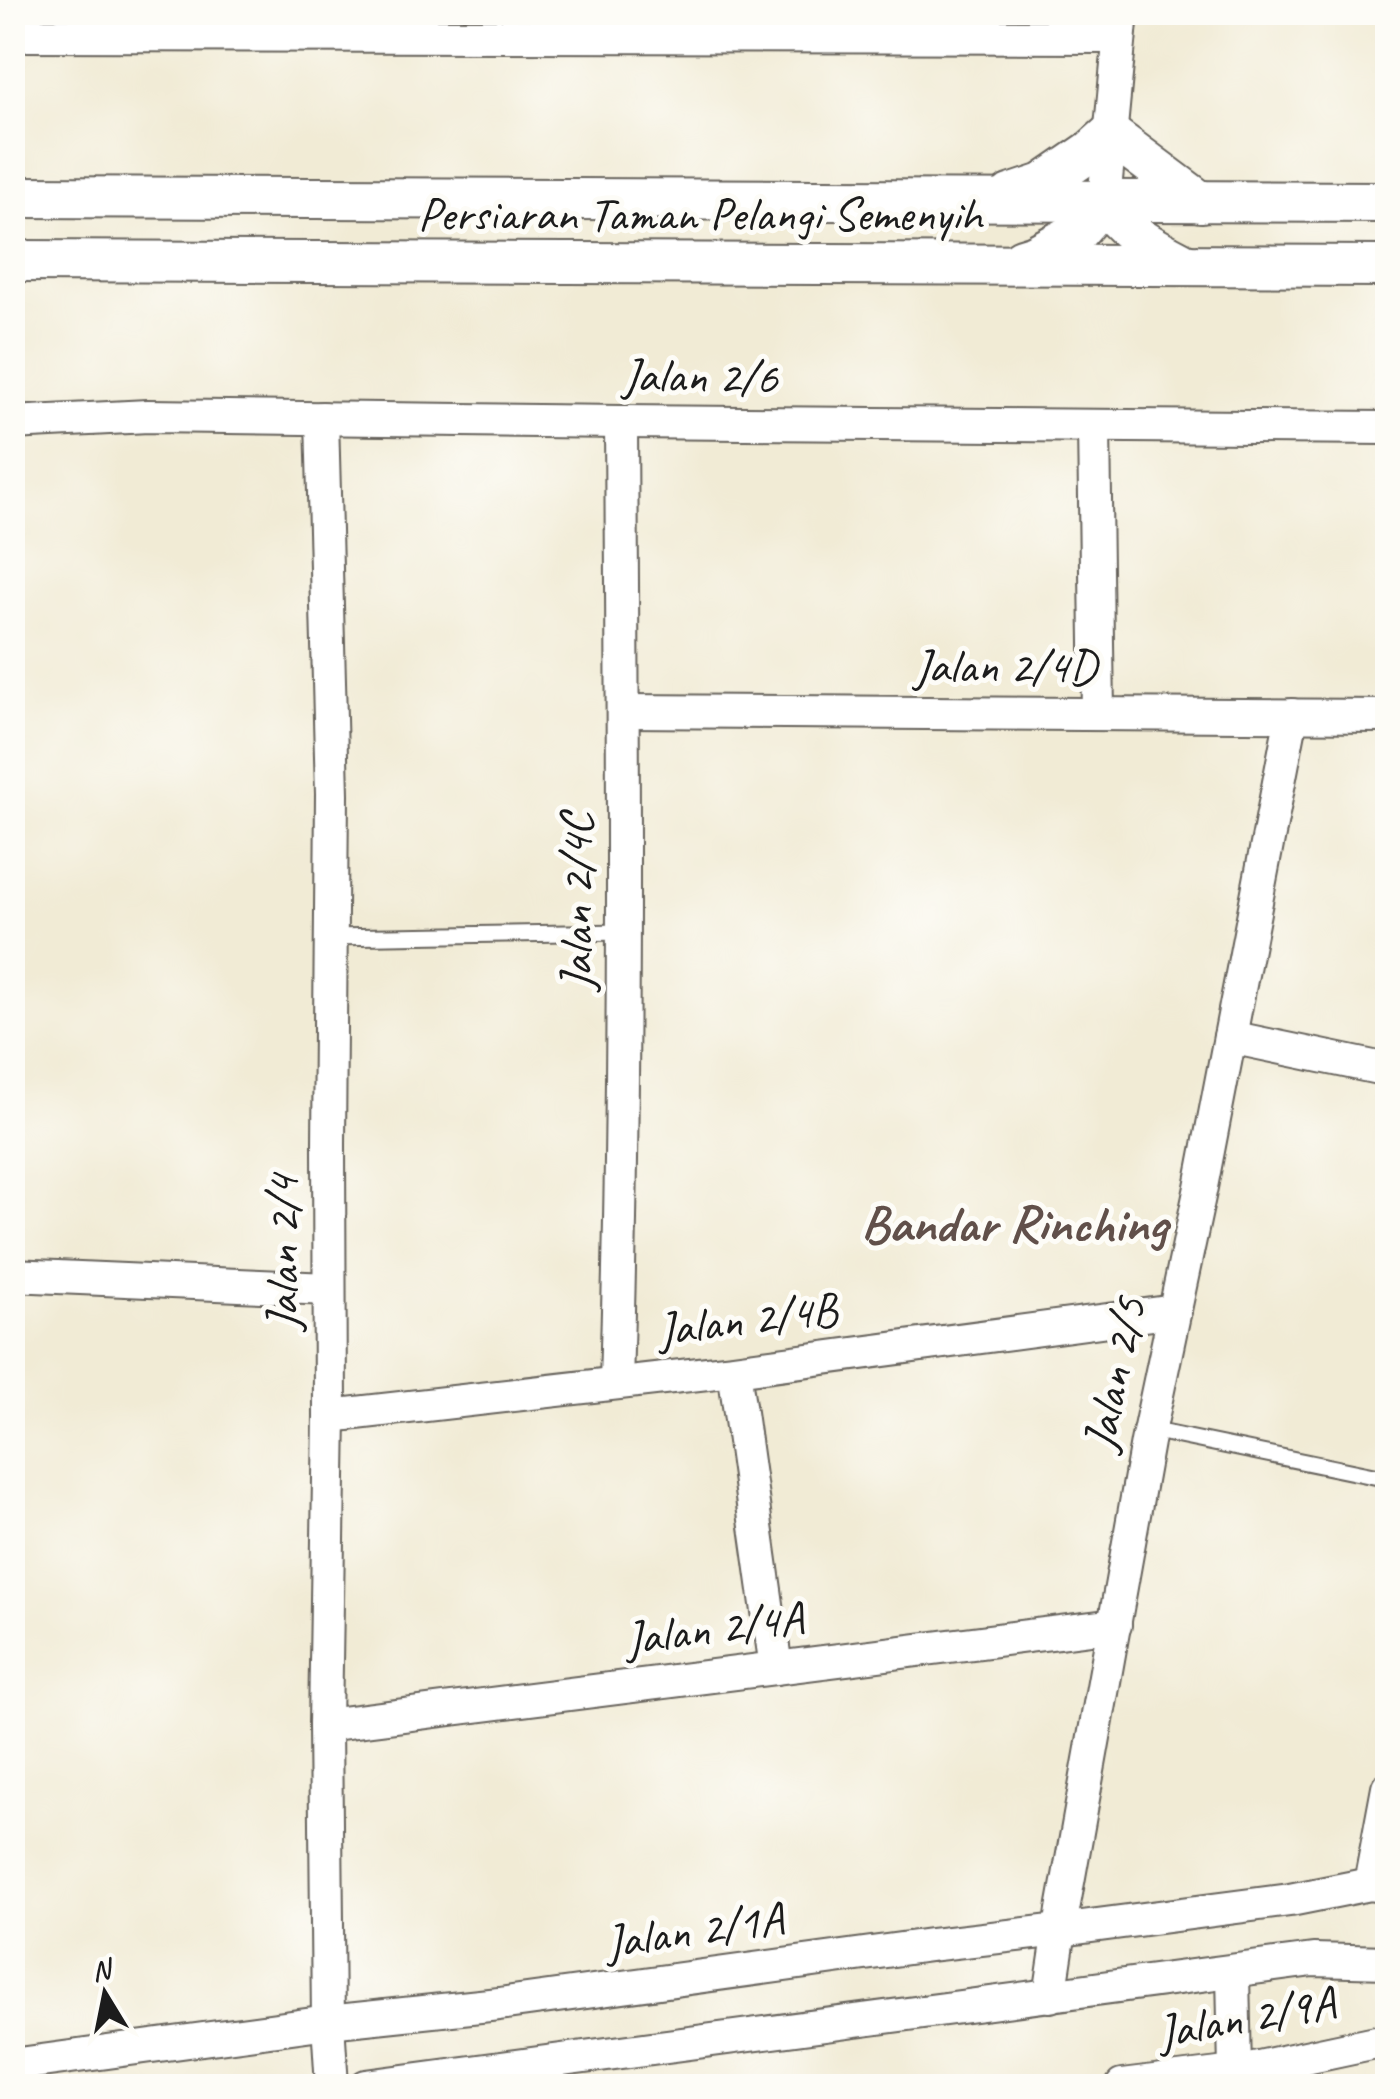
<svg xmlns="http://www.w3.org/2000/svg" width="1400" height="2099" viewBox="0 0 1400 2099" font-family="Caveat,sans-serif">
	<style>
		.built { fill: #f2d4be }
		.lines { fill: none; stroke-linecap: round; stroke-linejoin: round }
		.service-casing { stroke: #67645d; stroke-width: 19 }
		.minor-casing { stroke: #67645d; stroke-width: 36 }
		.tertiary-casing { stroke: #67645d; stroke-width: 44 }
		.service { stroke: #fff; stroke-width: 15 }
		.minor { stroke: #fff; stroke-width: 32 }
		.tertiary { stroke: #fff; stroke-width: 40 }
		.labels { text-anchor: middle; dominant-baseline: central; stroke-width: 10; stroke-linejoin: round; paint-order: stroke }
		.street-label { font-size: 48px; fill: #1c1c1c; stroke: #fdfcf7 }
		.quarter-label { font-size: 52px; font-weight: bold; fill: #61504a; stroke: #fdfcf7 }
	</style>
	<rect width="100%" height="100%" fill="#fdfcf7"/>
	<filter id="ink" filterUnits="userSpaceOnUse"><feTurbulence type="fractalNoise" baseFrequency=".01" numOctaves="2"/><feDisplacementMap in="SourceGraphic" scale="20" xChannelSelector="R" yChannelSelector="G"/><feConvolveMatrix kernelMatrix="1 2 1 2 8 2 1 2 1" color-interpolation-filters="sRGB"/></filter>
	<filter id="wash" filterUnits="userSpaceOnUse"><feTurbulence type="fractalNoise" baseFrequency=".0048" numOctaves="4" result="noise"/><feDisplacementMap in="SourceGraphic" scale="40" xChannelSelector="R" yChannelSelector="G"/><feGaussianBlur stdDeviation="2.25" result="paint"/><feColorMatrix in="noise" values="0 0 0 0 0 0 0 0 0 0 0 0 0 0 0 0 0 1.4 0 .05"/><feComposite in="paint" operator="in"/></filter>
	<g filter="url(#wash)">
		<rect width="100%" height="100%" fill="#f1ebd5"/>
		<path class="built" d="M12,13H1102V15L13,22Z"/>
	</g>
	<g filter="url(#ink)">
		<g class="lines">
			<defs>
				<g id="service">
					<path d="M331,937L623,932"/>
					<path d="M1150,1430L1388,1479"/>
				</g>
				<g id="minor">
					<path d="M12,35L1119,37"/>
					<path d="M1104,201L1122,12"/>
					<path d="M322,418L332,794L329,1144L330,1416L325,1725L328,2022L332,2086"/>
					<path d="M12,423L148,416L621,422L1388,428"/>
					<path d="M1094,426L1098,714"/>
					<path d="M623,711L1388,716"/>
					<path d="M1230,1037L1388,1070"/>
					<path d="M12,1275L329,1289"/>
					<path d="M734,1370L776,1668"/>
					<path d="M616,1382C626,1062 623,743 621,422"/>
					<path d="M330,1416L734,1370L1175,1311"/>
					<path d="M325,1725L1115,1625"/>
					<path d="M1370,1884L1388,1788"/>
					<path d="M1050,1996L1063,1910L1147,1442L1201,1187L1292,715"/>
					<path d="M12,2065L328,2022L499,2004L930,1945L1060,1930L1290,1900L1370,1884L1388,1887"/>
					<path d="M366,2086L1313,1960L1388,1962"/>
					<path d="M1122,2086L1235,2072L1376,2042L1388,2044"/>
					<path d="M1232,2086L1235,2072L1233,1972"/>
				</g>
				<g id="tertiary">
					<path d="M1010,195L1043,184L1091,151L1110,134L1201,202"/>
					<path d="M12,197L1388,202"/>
					<path d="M1022,259L1035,255L1076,233L1104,201C1123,233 1153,247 1185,264"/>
					<path d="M12,261L1388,266"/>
				</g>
			</defs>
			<use href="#service" class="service-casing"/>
			<use href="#minor" class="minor-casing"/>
			<use href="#tertiary" class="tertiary-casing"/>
			<use href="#service" class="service"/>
			<use href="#minor" class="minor"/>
			<use href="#tertiary" class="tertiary"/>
		</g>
	</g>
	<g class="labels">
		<g class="street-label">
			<text x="700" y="214">Persiaran Taman Pelangi Semenyih</text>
			<text transform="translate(700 376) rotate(1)">Jalan 2/6</text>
			<text x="1005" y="666">Jalan 2/4D</text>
			<text transform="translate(576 902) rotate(-90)">Jalan 2/4C</text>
			<text transform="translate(282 1253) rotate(-90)">Jalan 2/4</text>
			<text transform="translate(747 1319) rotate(-7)">Jalan 2/4B</text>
			<text transform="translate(1114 1374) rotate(-78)">Jalan 2/5</text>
			<text transform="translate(714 1628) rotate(-7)">Jalan 2/4A</text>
			<text transform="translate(694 1930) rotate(-8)">Jalan 2/1A</text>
			<text transform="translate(1246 2017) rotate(-10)">Jalan 2/9A</text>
		</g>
		<g class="quarter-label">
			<text x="1014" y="1224">Bandar Rinching</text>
		</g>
	</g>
	<rect width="1400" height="2099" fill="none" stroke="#fdfcf7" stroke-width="50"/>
	<g transform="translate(105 1994) rotate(350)" stroke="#fdfcf7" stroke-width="8" paint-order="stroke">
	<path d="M0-8L18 38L0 25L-18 38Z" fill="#1c1c1c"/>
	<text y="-15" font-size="28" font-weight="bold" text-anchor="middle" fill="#1c1c1c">N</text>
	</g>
</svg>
